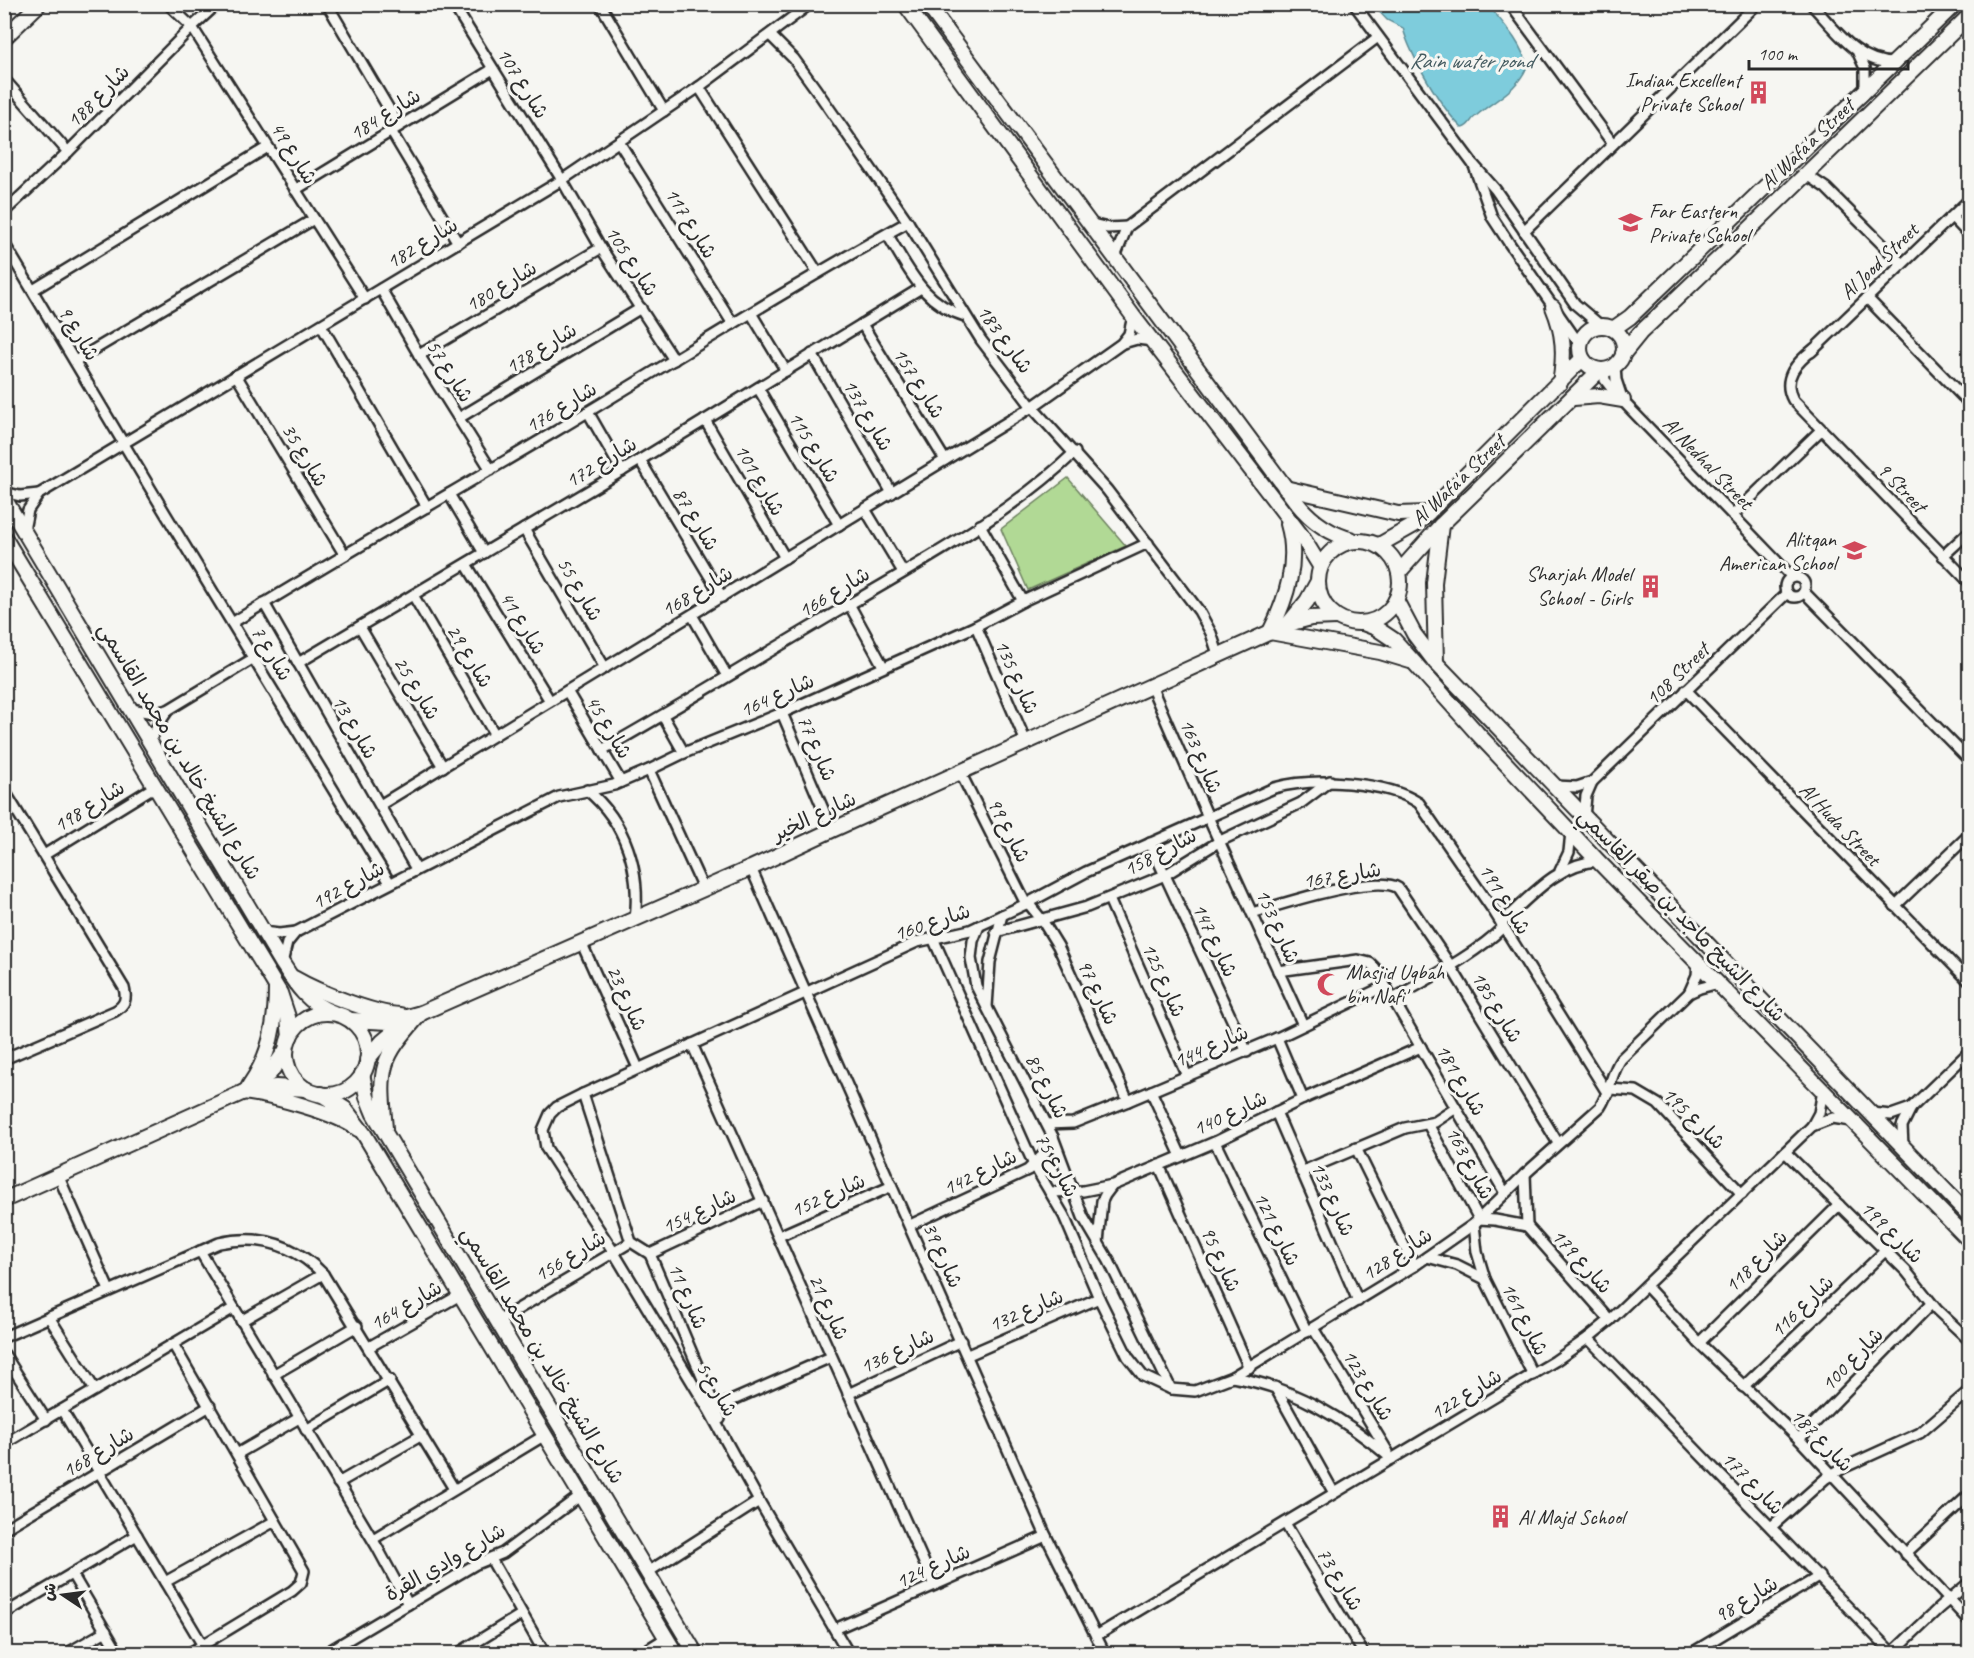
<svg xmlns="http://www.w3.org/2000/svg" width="1974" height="1658" viewBox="0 0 1974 1658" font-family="Caveat,'Playpen Sans Arabic',sans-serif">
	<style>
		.green { fill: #b1d995; stroke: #6e8260; stroke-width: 1.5 }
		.water { fill: #7eccdc; stroke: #5d8c95; stroke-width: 1.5 }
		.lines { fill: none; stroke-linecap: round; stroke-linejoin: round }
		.street-casing { stroke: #2b2b2b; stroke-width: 14 }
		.secondary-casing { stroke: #2b2b2b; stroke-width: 18 }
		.street { stroke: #f6f6f2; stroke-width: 9 }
		.secondary { stroke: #f6f6f2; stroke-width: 14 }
		.labels { text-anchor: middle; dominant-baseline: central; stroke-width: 6; stroke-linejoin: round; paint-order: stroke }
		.poi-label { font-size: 21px; fill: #2b2b2b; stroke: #f6f6f2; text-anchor: end }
		.street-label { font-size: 21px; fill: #2b2b2b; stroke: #f6f6f2 }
		.water-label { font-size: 22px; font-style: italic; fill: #445b60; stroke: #f6f6f2 }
	</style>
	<rect width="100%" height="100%" fill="#f6f6f2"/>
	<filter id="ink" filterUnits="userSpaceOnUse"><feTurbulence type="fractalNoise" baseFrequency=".0167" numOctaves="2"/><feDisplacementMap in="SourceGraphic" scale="12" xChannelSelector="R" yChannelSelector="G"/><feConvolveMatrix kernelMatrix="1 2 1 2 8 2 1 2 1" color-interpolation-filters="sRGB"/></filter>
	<g filter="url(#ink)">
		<path class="green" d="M1068,478L1126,546L1028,590L1001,529Z"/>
		<path class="water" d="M1373,5H1488C1502,22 1523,44 1527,67C1516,92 1495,99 1476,116C1470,120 1470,126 1462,128C1442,109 1410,55 1403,28L1387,20Z"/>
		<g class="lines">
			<defs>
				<g id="street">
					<path d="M168,4L192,27L365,299"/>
					<path d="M327,4L399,126"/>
					<path d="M453,4L562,180L601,248L674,360"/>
					<path d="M600,4L664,111"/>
					<path d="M1354,4L1473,164L1495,189L1575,304L1601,326"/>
					<path d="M1510,4L1613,144"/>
					<path d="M1811,4C1835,29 1857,63 1894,63"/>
					<path d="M770,35L794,59L815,88L908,222L981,340L1032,407L1107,490L1199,611L1211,633L1219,657"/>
					<path d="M1858,53L1865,68V91"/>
					<path d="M4,79L68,152"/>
					<path d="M699,87L818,273"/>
					<path d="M391,131L458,243"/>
					<path d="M619,142L733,324"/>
					<path d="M1474,166L1492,217L1509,243L1580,345"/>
					<path d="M1803,177L1811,178L1826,188L1902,264"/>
					<path d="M295,190L493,69"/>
					<path d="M4,212L68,152L192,27L217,4"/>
					<path d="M1952,217L1970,236"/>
					<path d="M1091,224L1108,228L1127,227"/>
					<path d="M1524,231L1757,4"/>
					<path d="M887,234C909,269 922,303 965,316"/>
					<path d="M4,243L165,513L390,883"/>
					<path d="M1115,257L1127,227L1378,37"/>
					<path d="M381,289L419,355L491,470"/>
					<path d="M33,290L268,147"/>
					<path d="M1867,298L1970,404"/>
					<path d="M751,313L786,371"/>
					<path d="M862,324L945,460"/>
					<path d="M321,325L427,507"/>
					<path d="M1123,343L1137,339L1153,341"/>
					<path d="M1814,349C1797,362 1781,378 1793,400L1970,583"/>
					<path d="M1811,352L1970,199"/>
					<path d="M812,354L892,493"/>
					<path d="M419,355L601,248"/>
					<path d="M75,361L314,219"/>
					<path d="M1615,366L1616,380L1622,398"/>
					<path d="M1604,370L1605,380L1616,394L1792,577"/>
					<path d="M236,375L344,554"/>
					<path d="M758,388L839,525"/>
					<path d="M588,412L622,471"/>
					<path d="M459,418L641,308"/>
					<path d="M705,420L785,558"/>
					<path d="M640,460L722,597"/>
					<path d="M4,492L20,496L39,494"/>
					<path d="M449,494L484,553"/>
					<path d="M865,509L903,572"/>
					<path d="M1733,515L1821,430"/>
					<path d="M980,525L1023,601"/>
					<path d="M524,529L605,668"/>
					<path d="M24,530L28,510L39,494L562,180L699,87L810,4"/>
					<path d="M1943,556L1970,531"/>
					<path d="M466,564L550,701"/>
					<circle cx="1795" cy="587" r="10"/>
					<path d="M1804,592L1970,761"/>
					<path d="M413,595L495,735"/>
					<path d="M264,603L416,869"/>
					<path d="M849,604L883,666"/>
					<path d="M692,615L727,676"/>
					<path d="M232,623C339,557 448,495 556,431C673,361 788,288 908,222"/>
					<path d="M976,626L1026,742"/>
					<path d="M360,627L443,767"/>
					<path d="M298,663L622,471L921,288"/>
					<path d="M1151,686L1208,817L1303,1025"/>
					<path d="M1686,690L1970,982"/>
					<path d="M567,691L621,782"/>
					<path d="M131,709L153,713L168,710L254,658"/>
					<path d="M782,713L832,830"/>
					<path d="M663,716L684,753"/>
					<path d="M150,741L158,725L168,710"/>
					<path d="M602,750C684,704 764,654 845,607C924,560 1008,516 1075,452"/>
					<path d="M649,770L703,888"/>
					<path d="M960,772L1026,904"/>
					<path d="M1555,786L1577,787L1592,782L1787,593"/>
					<path d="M4,790L124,988C127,999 125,1005 115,1011L4,1059"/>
					<path d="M587,790C626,822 641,871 635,920"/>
					<path d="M380,805L1032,407L1121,344L1129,334L1133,316"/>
					<path d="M1584,817L1586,796L1592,782"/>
					<path d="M1150,843L1247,1052"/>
					<path d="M44,855L154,787"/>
					<path d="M751,868L1046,1536L1105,1654"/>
					<path d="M1560,871L1569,852L1571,832"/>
					<path d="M1109,899L1187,1076"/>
					<path d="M1028,903L1042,920L1058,946L1128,1101"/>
					<path d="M1895,906L1970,834"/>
					<path d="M1252,913C1278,905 1376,873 1398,888L1450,965L1558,1143"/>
					<path d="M1501,923C1530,897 1558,863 1598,861"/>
					<path d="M979,926L973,941L971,958L976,986L1053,1137L1083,1217L1109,1261L1171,1389"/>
					<path d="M263,932L279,934L296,932L559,797L614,785L649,770L684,753L782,713L976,626L1023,601L1148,543"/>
					<path d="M996,932L1087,907L1165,875L1220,841L1301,803L1330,781"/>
					<path d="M933,938L1034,1165L1064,1216L1099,1298L1128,1357L1143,1376L1171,1389L1195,1391L1232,1377L1414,1266L1474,1224L1525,1174L1600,1107C1610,1092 1611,1073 1621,1059L1689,993L1700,988L1719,983"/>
					<path d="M582,944L638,1068"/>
					<path d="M282,963L287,943L296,932"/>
					<path d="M1278,971L1358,960L1370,963L1375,968L1505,1193"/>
					<path d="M1689,993L1697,975L1698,962"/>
					<path d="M1393,999C1426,980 1477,954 1503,927"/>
					<path d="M987,1007L990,962L1002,915"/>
					<path d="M1277,1038L1303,1099"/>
					<path d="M692,1044L934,1585"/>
					<path d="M1610,1089L1636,1091L1658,1104L1742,1194"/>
					<path d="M1151,1091L1181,1156"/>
					<path d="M583,1094L631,1242L650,1254L720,1419"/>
					<path d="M1276,1112L1358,1301"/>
					<path d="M1872,1113L1891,1115L1911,1108"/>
					<path d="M1047,1124L1073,1123L1128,1101L1277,1038L1385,986"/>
					<path d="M1428,1124L1479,1219L1495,1220L1527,1226"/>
					<path d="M1812,1126L1819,1113L1823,1090"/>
					<path d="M1215,1142L1307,1332"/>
					<path d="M1903,1146L1902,1126L1911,1108L1970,1051"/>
					<path d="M1356,1148L1414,1266"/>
					<path d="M1785,1152L1906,1271L1937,1310L1970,1341"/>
					<path d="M1159,1165L1249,1368"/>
					<path d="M1301,1172L1405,1128L1435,1122L1456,1108"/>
					<path d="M1525,1174L1527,1226"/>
					<path d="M58,1175L109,1290"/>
					<path d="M1050,1192L1083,1191L1113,1185L1215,1142L1303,1099L1421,1047"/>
					<path d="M1474,1224L1477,1252L1485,1279L1533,1375"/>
					<path d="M910,1225L1028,1170L1045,1153L1053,1137"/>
					<path d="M1527,1226L1610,1320"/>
					<path d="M779,1236L892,1186"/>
					<path d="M1098,1243L1102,1201L1105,1195L1111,1187"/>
					<path d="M200,1251L377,1547L408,1604"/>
					<path d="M650,1254L763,1201"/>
					<path d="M1427,1257L1457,1265L1485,1279"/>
					<path d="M1646,1286L1699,1343L1799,1439L1970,1622"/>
					<path d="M49,1317L95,1390"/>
					<path d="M241,1321L323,1274"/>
					<path d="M498,1321L631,1242"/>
					<path d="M1313,1328L1388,1452"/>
					<path d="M4,1337L219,1243C260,1234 294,1244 323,1274L454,1489"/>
					<path d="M1588,1338L1893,1654"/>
					<path d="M1699,1343L1839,1205"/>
					<path d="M173,1344L304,1571L301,1583L292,1591L188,1654"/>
					<path d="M369,1347L460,1295"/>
					<path d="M4,1354L46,1420"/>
					<path d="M968,1355L1099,1298"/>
					<path d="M273,1375L357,1326"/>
					<path d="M1232,1377C1294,1387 1345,1419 1392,1459"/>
					<path d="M1275,1387L1334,1493"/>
					<path d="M1743,1387L1886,1250"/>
					<path d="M848,1394L961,1341"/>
					<path d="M715,1408L831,1357"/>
					<path d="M62,1410L208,1654"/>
					<path d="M306,1430L390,1380"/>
					<path d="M1799,1439L1931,1304"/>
					<path d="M4,1444L234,1308"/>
					<path d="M237,1454L299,1418"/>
					<path d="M338,1483L422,1435"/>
					<path d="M1285,1523L1364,1654"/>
					<path d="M1771,1527L1826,1478L1843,1468L1920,1433L1970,1390"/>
					<path d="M4,1529L210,1406"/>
					<path d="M373,1539L545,1435"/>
					<path d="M1905,1554L1970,1494"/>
					<path d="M491,1559L545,1654"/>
					<path d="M648,1572L759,1501"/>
					<path d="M72,1574L119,1654"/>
					<path d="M165,1582L275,1521"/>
					<path d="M4,1614L137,1535"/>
					<path d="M835,1629L1046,1536"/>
					<path d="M1096,1636L1555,1361L1588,1338L1610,1320L1812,1126L1833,1118L1851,1121"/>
					<path d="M1892,1653L1939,1608L1970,1582"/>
					<path d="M66,1654L106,1631"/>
					<path d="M324,1654L476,1564L503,1553L580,1496"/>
					<path d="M457,1654L522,1614"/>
					<path d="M640,1654L666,1638"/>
					<path d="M849,1654L759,1501L710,1412L613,1251L546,1148L543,1130L550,1114L557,1107L583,1094L917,942L970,930L1028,903L1086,872L1274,788C1312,777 1386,781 1419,803L1495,913L1608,1094"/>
					<path d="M1690,1654L1820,1576"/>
				</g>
				<g id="secondary">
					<path d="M905,4L1133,316L1301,535L1320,566"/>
					<path d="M927,4L1297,503C1312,522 1330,534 1353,540"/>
					<path d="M4,38L39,4"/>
					<path d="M1553,307C1564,333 1565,355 1560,383"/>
					<circle cx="1602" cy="348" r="22"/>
					<path d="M1613,329L1630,317L1955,4"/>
					<path d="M1623,354L1640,333L1738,240L1970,15"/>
					<path d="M1574,398L1599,396L1623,400"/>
					<path d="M1285,488L1398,514L1428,513"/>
					<path d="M4,498L282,963C296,985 308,1004 334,1013"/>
					<path d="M1288,524C1299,561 1287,598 1270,632L1380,652L1410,661"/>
					<path d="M4,537L280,993L288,1017L290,1037"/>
					<circle cx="1359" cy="582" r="41"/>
					<path d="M1379,545L1418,523L1582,359"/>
					<path d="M1399,572L1441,525L1600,370"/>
					<path d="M1396,600L1414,634L1436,663L1970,1216"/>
					<path d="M1289,623L1307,601L1317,583"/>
					<path d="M1363,623L1376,628L1394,640L1477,733L1598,861L1970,1241"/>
					<path d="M1436,663L1434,583L1441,525"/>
					<path d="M294,978C318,992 374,1014 400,1015"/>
					<circle cx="327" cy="1054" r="41"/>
					<path d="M351,1020L389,1022L421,1013L751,868L832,830L1288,624L1311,618L1336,617"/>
					<path d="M367,1060L382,1042L406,1022"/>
					<path d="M362,1074L367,1097L374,1114L696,1654"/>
					<path d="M249,1086C270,1056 276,1023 276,988"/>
					<path d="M252,1090L276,1087L306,1089"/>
					<path d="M244,1092C273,1096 335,1112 358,1129"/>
					<path d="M321,1094L345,1109L364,1134L676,1654"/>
					<path d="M385,1128C379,1066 380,1060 421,1013"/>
					<path d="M4,1200L244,1092L270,1073L286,1050"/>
				</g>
			</defs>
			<use href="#street" class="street-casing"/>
			<use href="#secondary" class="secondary-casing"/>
			<use href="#street" class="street"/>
			<use href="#secondary" class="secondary"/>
		</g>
	</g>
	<defs>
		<symbol id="building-bare" viewBox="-9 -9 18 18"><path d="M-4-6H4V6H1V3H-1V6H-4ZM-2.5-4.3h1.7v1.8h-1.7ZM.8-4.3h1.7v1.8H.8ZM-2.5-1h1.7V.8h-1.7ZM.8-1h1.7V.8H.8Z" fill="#d1495b" stroke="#f6f6f2" stroke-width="2.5" paint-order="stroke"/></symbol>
		<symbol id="school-bare" viewBox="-9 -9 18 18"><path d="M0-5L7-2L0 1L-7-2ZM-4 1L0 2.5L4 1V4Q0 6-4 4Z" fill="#d1495b" stroke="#f6f6f2" stroke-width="2.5" paint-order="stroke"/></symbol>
		<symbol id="mosque-bare" viewBox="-9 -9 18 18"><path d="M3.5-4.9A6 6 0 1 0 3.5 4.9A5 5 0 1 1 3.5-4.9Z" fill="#d1495b" stroke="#f6f6f2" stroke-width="2.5" paint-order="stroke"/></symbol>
	</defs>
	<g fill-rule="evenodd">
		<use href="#building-bare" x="1742" y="76" width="33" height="33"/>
		<use href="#school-bare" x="1614" y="206" width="33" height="33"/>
		<use href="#school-bare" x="1838" y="534" width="33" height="33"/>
		<use href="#building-bare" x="1634" y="570" width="33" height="33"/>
		<use href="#mosque-bare" x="1312" y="968" width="33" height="33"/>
		<use href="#building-bare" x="1484" y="1500" width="33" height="33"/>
	</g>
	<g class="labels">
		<g class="poi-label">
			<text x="1741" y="80">Indian Excellent<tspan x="1741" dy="24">Private School</tspan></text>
			<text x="1649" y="211" text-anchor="start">Far Eastern<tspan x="1649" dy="24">Private School</tspan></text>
			<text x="1836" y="539">Alitqan<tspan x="1836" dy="24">American School</tspan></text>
			<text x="1632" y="574">Sharjah Model<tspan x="1632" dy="24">School - Girls</tspan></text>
			<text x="1346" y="972" text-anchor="start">Masjid Uqbah<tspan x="1346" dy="24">bin Nafi'</tspan></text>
			<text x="1518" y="1517" text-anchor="start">Al Majd School</text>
		</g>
		<g class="street-label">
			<text transform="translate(523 83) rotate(58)">شارع 107</text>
			<text transform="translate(98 96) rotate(-45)">شارع 188</text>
			<text transform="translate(385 114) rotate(-32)">شارع 184</text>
			<text transform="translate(1807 144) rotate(-44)">Al Wafa'a Street</text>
			<text transform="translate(294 153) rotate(58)">شارع 49</text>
			<text transform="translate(691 223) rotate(58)">شارع 117</text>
			<text transform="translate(422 243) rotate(-31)">شارع 182</text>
			<text transform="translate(632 261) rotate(57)">شارع 105</text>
			<text transform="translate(1879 261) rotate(-44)">Al Jood Street</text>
			<text transform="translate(501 286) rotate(-31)">شارع 180</text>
			<text transform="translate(79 333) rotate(59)">شارع 9</text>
			<text transform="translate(1005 339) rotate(54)">شارع 183</text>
			<text transform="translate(541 348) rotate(-31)">شارع 178</text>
			<text transform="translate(450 371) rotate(58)">شارع 57</text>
			<text transform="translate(919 383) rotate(58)">شارع 157</text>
			<text transform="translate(561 407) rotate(-31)">شارع 176</text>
			<text transform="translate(868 415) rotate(60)">شارع 137</text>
			<text transform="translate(814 447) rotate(59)">شارع 115</text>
			<text transform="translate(305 455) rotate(59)">شارع 35</text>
			<text transform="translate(601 462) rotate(-31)">شارع 172</text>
			<text transform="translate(1708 463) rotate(46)">Al Nedhal Street</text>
			<text transform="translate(760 480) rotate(60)">شارع 101</text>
			<text transform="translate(1458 480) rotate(-44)">Al Wafa'a Street</text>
			<text transform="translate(1902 487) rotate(46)">9 Street</text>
			<text transform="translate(696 519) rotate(59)">شارع 87</text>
			<text transform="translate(580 589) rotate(60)">شارع 55</text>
			<text transform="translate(697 591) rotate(-31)">شارع 168</text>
			<text transform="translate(834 592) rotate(-31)">شارع 166</text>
			<text transform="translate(523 623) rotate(59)">شارع 41</text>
			<text transform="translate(272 653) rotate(59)">شارع 7</text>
			<text transform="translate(470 656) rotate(59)">شارع 29</text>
			<text transform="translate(1677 674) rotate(-44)">108 Street</text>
			<text transform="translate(1017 677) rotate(66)">شارع 135</text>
			<text transform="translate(417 688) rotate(59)">شارع 25</text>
			<text transform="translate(777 695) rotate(-24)">شارع 164</text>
			<text transform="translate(355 727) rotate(60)">شارع 13</text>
			<text transform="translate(609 727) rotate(59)">شارع 45</text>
			<text transform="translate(817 748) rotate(67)">شارع 77</text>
			<text transform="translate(180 751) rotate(59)">شارع الشيخ خالد بن محمد القاسمي</text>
			<text transform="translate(1201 756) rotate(67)">شارع 163</text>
			<text transform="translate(89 806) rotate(-32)">شارع 198</text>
			<text transform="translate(814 816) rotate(-25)">شارع الخير</text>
			<text transform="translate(1840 824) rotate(46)">Al Huda Street</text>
			<text transform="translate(1009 830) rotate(63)">شارع 99</text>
			<text transform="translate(1160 852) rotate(-28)">شارع 158</text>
			<text transform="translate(1342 875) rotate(-9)">شارع 167</text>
			<text transform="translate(348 885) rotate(-28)">شارع 192</text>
			<text transform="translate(1505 899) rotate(58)">شارع 191</text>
			<text transform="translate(1682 915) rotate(46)">شارع الشيخ ماجد بن صقر القاسمي</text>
			<text transform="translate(932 922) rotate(-18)">شارع 160</text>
			<text transform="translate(1278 926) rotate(66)">شارع 153</text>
			<text transform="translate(1215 940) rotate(65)">شارع 147</text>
			<text transform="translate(1164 980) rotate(66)">شارع 125</text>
			<text transform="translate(1098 992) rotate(65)">شارع 97</text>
			<text transform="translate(627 998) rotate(66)">شارع 23</text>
			<text transform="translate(1497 1007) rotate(59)">شارع 185</text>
			<text transform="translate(1211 1046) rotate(-23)">شارع 144</text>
			<text transform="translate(1461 1080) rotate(60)">شارع 181</text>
			<text transform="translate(1047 1086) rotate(63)">شارع 85</text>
			<text transform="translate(1230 1113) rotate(-25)">شارع 140</text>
			<text transform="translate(1694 1118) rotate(45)">شارع 195</text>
			<text transform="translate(1470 1163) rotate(62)">شارع 163</text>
			<text transform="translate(1057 1165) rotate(62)">شارع 75</text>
			<text transform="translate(980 1172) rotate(-26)">شارع 142</text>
			<text transform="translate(828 1195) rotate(-24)">شارع 152</text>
			<text transform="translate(1333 1199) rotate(66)">شارع 133</text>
			<text transform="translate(699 1211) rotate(-25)">شارع 154</text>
			<text transform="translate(1277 1229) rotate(64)">شارع 121</text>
			<text transform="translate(1892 1232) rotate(45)">شارع 199</text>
			<text transform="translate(1397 1254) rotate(-33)">شارع 128</text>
			<text transform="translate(943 1255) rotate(66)">شارع 39</text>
			<text transform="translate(570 1256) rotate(-31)">شارع 156</text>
			<text transform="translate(1221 1259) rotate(66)">شارع 95</text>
			<text transform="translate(1582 1261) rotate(48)">شارع 179</text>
			<text transform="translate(1756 1261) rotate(-45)">شارع 118</text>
			<text transform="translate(688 1296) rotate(67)">شارع 11</text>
			<text transform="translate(406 1305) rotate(-30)">شارع 164</text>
			<text transform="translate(1802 1306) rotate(-44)">شارع 116</text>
			<text transform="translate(829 1307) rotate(66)">شارع 21</text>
			<text transform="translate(1026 1310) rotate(-23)">شارع 132</text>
			<text transform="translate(1525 1319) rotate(63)">شارع 161</text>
			<text transform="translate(897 1351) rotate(-25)">شارع 136</text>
			<text transform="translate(543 1355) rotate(59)">شارع الشيخ خالد بن محمد القاسمي</text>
			<text transform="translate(1852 1359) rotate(-46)">شارع 100</text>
			<text transform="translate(1368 1385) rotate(59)">شارع 123</text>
			<text transform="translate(717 1389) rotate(59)">شارع 5</text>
			<text transform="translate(1466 1394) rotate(-31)">شارع 122</text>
			<text transform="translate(1822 1440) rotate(46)">شارع 187</text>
			<text transform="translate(98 1452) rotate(-31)">شارع 168</text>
			<text transform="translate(1753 1483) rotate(46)">شارع 177</text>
			<text transform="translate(445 1562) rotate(-30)">شارع وادي القرة</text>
			<text transform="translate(933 1566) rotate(-24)">شارع 124</text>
			<text transform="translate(1340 1579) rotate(59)">شارع 73</text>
			<text transform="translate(1746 1599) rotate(-31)">شارع 98</text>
		</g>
		<g class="water-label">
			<text x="1471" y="61">Rain water pond</text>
		</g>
	</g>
	<rect width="1974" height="1658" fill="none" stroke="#f6f6f2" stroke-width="24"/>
	<rect x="12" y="12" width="1950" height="1634" fill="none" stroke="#2b2b2b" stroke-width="2" filter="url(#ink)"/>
	<g transform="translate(63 1595) rotate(283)" stroke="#f6f6f2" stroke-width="4.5" paint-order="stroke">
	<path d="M0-4.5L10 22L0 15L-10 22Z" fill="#2b2b2b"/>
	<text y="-9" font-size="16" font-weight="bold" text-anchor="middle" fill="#2b2b2b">ش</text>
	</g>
	<path d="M1749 60v9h159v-9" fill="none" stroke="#2b2b2b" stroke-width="3"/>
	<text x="1758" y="60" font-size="18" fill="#2b2b2b" stroke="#f6f6f2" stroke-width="4.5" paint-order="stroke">100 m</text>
</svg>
